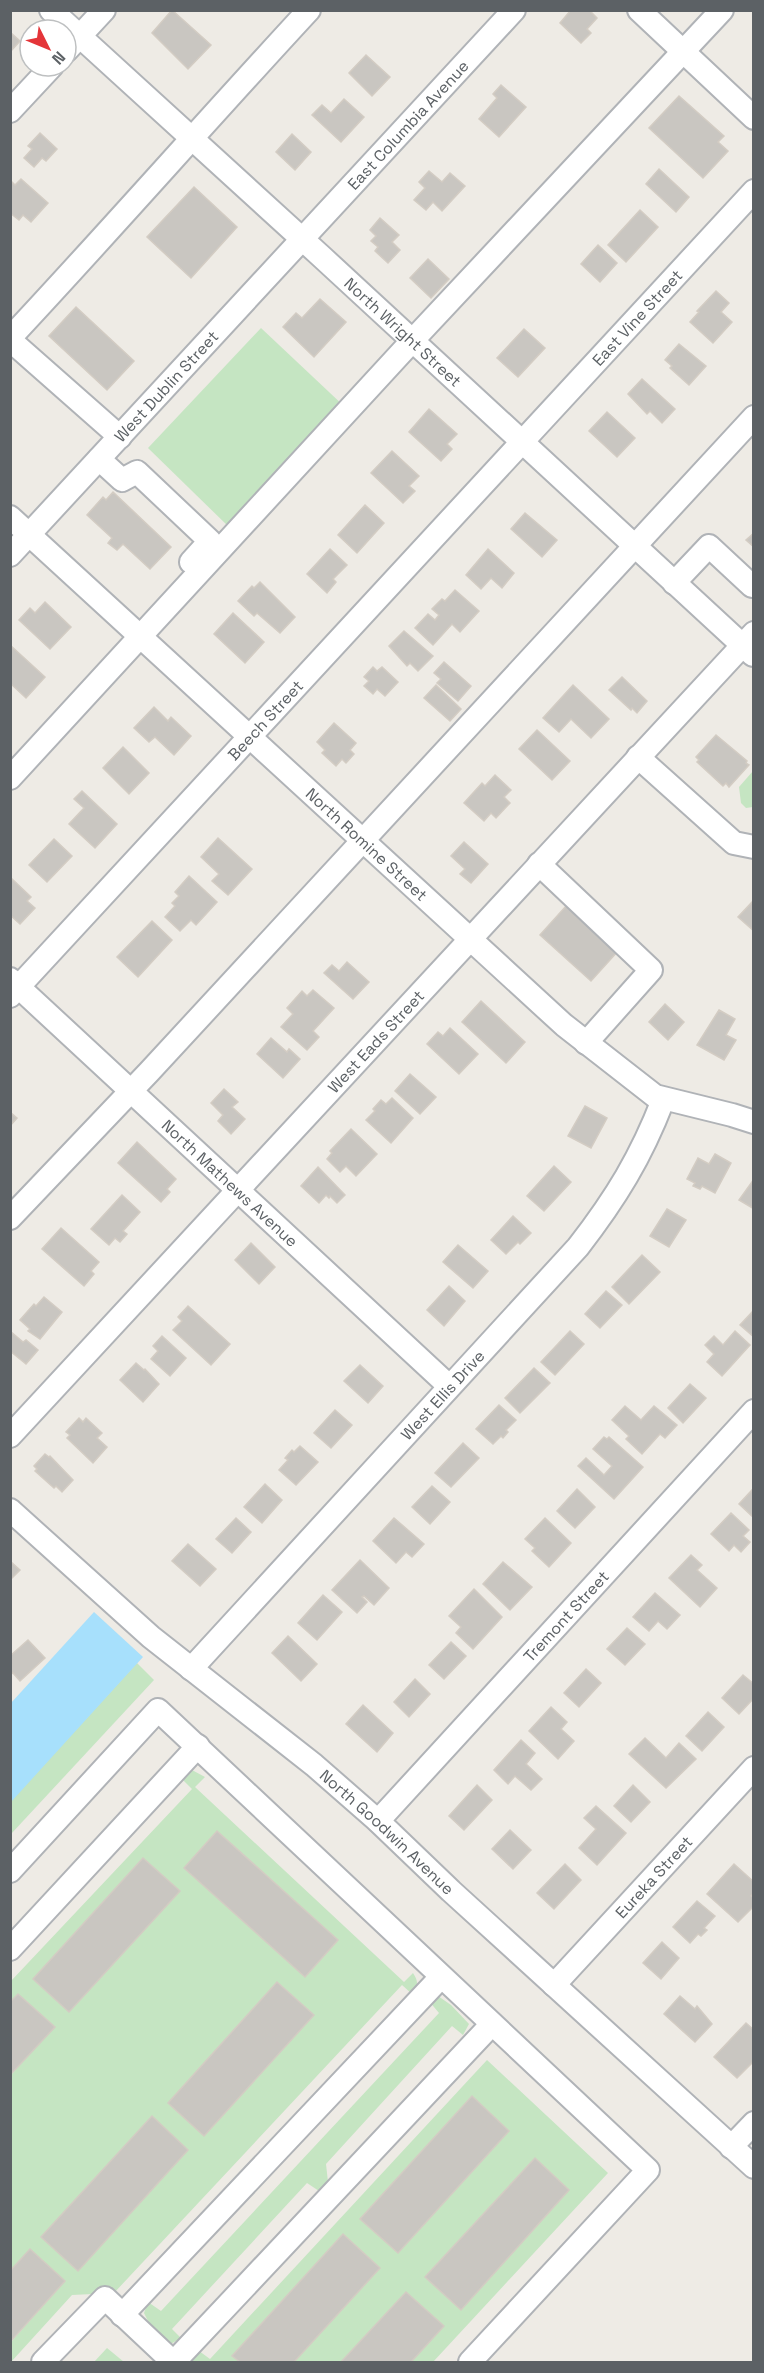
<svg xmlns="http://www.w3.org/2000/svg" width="764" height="2373" viewBox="0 0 764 2373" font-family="'Space Grotesk',sans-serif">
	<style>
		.green { fill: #c5e5c2; fill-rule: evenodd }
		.water { fill: #a7e0fc }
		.building { fill: #c9c6c1; stroke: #d3ccc3; stroke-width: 1.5 }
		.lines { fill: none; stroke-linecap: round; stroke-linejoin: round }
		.minor-casing { stroke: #b0b3b7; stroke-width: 26 }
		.minor { stroke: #fff; stroke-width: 22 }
		.labels { text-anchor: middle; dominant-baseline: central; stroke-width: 5; stroke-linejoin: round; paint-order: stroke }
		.street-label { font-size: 16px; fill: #5c6165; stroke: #fff }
	</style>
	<rect width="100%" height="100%" fill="#eeebe5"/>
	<g class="green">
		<path d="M261,328L346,408L231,529L148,448Z"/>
		<path d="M753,771V807L746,808L741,803L739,787Z"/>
		<path d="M137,1663L154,1680L11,1834L10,1802Z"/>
		<path d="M192,1770L205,1777L195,1787L404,1982L413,1973C419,1982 418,1986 412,1994L402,1985L114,2293L72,2295L11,2362V2342L65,2281L30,2250L11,2271V2075L54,2027L18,1994L11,2002V1981L192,1789L181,1778ZM217,1831L338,1940L305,1977L184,1868ZM143,1858L179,1891L69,2012L33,1979ZM277,1982L314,2015L204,2136L168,2103ZM151,2117L188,2150L77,2270L42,2237Z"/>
		<path d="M438,1996L451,2005L469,2024L463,2035L452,2026L326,2164L328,2182L319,2191L307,2183L172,2329L181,2338L169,2345L153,2331L144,2313L148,2302L161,2311L439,2013L429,2001Z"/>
		<path d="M487,2060L608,2173L433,2362H411L443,2326L406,2292L341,2362H294L380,2268L343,2234L233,2356L240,2362H191L188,2357L195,2348L210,2359ZM472,2097L509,2131L398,2253L361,2219ZM535,2158L569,2190L461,2309L425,2277Z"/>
		<path d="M107,2348L124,2362H94Z"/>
	</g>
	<path class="water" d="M94,1612L143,1657L11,1802V1703Z"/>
	<g class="building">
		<path d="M172,10L211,45L188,69L152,33Z"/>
		<path d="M571,10H589L597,18L587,29L591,33L581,43L560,23Z"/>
		<path d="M10,32L20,41L10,52Z"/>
		<path d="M366,55L390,77L372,96L349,73Z"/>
		<path d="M501,85L526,107L499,137L479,119L497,98L493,94Z"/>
		<path d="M679,96L724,136L718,142L728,151L703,178L649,128Z"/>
		<path d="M344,99L364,117L341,142L312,115L322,105L331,113Z"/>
		<path d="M40,133L57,149L46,161L42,158L34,167L24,158L32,149L28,146Z"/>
		<path d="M292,134L311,152L295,170L276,152Z"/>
		<path d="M659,169L689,197L676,212L646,184Z"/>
		<path d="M429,171L442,182L450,173L465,186L442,211L433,202L426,210L414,200L425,188L419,182Z"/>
		<path d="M21,179L48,203L31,222L23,215L19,220L10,213V184L12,182L15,185Z"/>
		<path d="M194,187L237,227L191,278L147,237Z"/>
		<path d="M640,210L658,227L626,262L608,245Z"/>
		<path d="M380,218L399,235L392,242L400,250L388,263L375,251L378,247L371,241L376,236L370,230Z"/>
		<path d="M598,245L617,263L600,282L581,264Z"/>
		<path d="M428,259L449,279L431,298L410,278Z"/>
		<path d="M716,291L729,303L721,312L732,322L713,343L690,322L699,312L697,311Z"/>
		<path d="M320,299L346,322L314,357L283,327L296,313L302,318Z"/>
		<path d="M76,307L134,361L107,390L49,336Z"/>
		<path d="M524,329L545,348L518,377L497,358Z"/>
		<path d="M679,344L706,366L689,385L670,368L672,366L665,360Z"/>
		<path d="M642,379L675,409L662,423L650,411L647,414L628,394Z"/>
		<path d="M429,409L457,434L447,444L452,449L441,461L409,432Z"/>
		<path d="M607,412L635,438L617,457L589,431Z"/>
		<path d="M392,451L419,476L409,486L415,491L403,503L371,473Z"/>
		<path d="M113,492L171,547L150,569L123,544L117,550L108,543L112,538L87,515L103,497L106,500Z"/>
		<path d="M365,505L384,523L357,553L338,535Z"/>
		<path d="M525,513L557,540L542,557L511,529Z"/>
		<path d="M754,533V547L746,540Z"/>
		<path d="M330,549L347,565L333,579L336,582L327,593L307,574Z"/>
		<path d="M488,549L514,573L502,588L491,578L481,589L466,575Z"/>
		<path d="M260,582L295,617L280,633L257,613L254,616L238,601L252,586L254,588Z"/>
		<path d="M455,590L479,611L460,632L452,624L433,645L415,628L428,614L435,620L439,615L432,609L442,599L445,601Z"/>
		<path d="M45,602L71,627L50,649L19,620L30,608L35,613Z"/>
		<path d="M233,613L264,642L245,663L214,634Z"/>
		<path d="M404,631L433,656L418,671L410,663L407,666L389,646Z"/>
		<path d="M10,645L45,677L26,698L10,683Z"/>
		<path d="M444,662L471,686L458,701L437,683L441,679L434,673Z"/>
		<path d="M373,667L377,671L382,667L398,682L385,696L377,689L373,694L364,686L369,681L364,677Z"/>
		<path d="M622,677L647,701L637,713L632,708L631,710L609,690Z"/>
		<path d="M436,685L461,709L450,721L424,698Z"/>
		<path d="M573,685L609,719L591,738L571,719L559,732L543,718Z"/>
		<path d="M154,707L168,721L171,717L191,736L174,755L155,737L149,742L134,728Z"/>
		<path d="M334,723L356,743L350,750L354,754L346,763L342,759L336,766L322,753L325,750L317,742Z"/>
		<path d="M537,730L570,761L552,780L519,749Z"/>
		<path d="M716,735L747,761L746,763L749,765L729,787L726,783L723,786L697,762L699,760L696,757Z"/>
		<path d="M123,747L149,773L129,794L103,768Z"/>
		<path d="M495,775L511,790L504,797L510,803L496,818L491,813L484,821L464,803L482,783L485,786Z"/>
		<path d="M82,791L117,824L95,848L69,824L84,808L74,799Z"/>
		<path d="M218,838L252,869L228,895L212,881L219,874L201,857Z"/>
		<path d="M54,839L72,856L47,882L29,865Z"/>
		<path d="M464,842L488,864L471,883L460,874L465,869L451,856Z"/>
		<path d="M189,876L217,902L196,925L191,920L180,931L165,917L175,906L172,903L179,896L175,892Z"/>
		<path d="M11,878L31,897L27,901L35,908L20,924L10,915Z"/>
		<path d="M754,900V931L738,917Z"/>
		<path d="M567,905L618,951L591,981L540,935Z"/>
		<path d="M152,921L172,940L138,977L117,957Z"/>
		<path d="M347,962L369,982L353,999L324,973L332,965L339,971Z"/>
		<path d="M313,990L334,1008L313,1031L319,1037L307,1050L281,1027L293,1014L287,1008L302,991L307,996Z"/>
		<path d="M481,1001L525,1042L506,1063L462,1022Z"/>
		<path d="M665,1004L684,1022L668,1040L649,1022Z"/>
		<path d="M719,1010L735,1019L726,1035L736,1040L724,1060L697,1045Z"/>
		<path d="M450,1028L478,1054L459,1074L427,1044L438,1032L443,1036Z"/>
		<path d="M271,1038L287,1052L289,1049L300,1059L283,1078L257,1054Z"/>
		<path d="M410,1074L436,1097L420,1114L395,1091Z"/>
		<path d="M224,1089L238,1102L232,1107L245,1119L231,1134L218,1121L223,1115L211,1103Z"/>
		<path d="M392,1098L413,1118L391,1143L366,1120L375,1111L373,1109L381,1100L386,1104Z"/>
		<path d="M585,1106L607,1118L591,1148L568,1136Z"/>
		<path d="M10,1112L17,1118L10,1126Z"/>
		<path d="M351,1129L377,1154L356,1176L346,1166L340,1172L327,1159L332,1153L330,1151Z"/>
		<path d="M137,1142L176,1179L167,1189L170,1192L161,1202L118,1163Z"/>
		<path d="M715,1154L731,1163L715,1193L702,1186L700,1189L693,1186L695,1183L687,1179L698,1158L709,1164Z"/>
		<path d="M554,1166L571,1182L544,1211L527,1196Z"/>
		<path d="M318,1167L345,1195L337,1203L330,1196L329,1198L326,1195L319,1203L301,1186Z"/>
		<path d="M754,1179V1209L739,1200Z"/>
		<path d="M122,1195L140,1212L123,1231L127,1234L120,1242L115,1238L109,1245L91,1229Z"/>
		<path d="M667,1209L686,1220L669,1247L650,1236Z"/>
		<path d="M513,1216L531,1233L520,1244L518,1242L506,1254L491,1240Z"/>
		<path d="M61,1228L99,1262L91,1271L94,1274L84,1286L42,1249Z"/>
		<path d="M251,1243L275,1267L259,1284L235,1260Z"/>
		<path d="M458,1245L488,1271L473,1288L443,1262Z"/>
		<path d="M642,1255L660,1272L629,1304L612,1287Z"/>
		<path d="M449,1286L465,1301L444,1326L427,1310Z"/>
		<path d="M606,1291L622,1305L600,1328L585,1314Z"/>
		<path d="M44,1297L62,1312L40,1339L28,1331L30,1329L20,1320L34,1304L36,1306Z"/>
		<path d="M188,1306L230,1344L211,1365L173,1330L182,1321L178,1317Z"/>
		<path d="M754,1310V1337L740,1325Z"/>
		<path d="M10,1331L23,1342L26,1340L38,1350L26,1364L10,1351Z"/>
		<path d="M570,1331L584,1344L555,1375L541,1362Z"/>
		<path d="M735,1331L750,1345L722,1376L707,1362L714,1354L705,1345L714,1336L723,1345Z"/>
		<path d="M162,1336L186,1358L170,1376L151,1359L158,1351L153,1346Z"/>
		<path d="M136,1363L144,1370L145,1369L159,1384L143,1402L120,1380Z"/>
		<path d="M360,1365L383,1386L368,1403L344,1381Z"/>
		<path d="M534,1368L550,1383L520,1413L505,1398Z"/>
		<path d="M690,1384L706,1398L683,1423L668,1408Z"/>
		<path d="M499,1405L516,1420L506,1430L508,1432L503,1438L501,1436L493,1444L476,1429Z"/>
		<path d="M625,1406L641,1420L654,1406L677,1425L665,1438L660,1434L642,1454L626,1439L629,1436L612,1420Z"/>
		<path d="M335,1410L352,1425L331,1448L314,1433Z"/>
		<path d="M79,1418L83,1422L86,1418L102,1433L97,1438L107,1447L93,1463L67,1438L70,1435L66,1432Z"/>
		<path d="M604,1437L607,1439L609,1437L643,1467L614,1499L578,1466L586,1458L604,1475L612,1466L593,1449Z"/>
		<path d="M463,1443L479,1458L451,1487L435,1473Z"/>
		<path d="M300,1446L318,1462L296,1485L279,1470L288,1460L285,1458L292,1450L294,1452Z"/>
		<path d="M45,1454L49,1457L50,1456L73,1480L62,1492L56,1486L54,1488L35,1471L37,1469L34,1466Z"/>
		<path d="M265,1484L282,1500L262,1523L244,1507Z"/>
		<path d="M432,1486L450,1502L430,1524L412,1507Z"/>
		<path d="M577,1489L595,1507L575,1528L557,1511Z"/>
		<path d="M752,1490L754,1491V1518L739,1504Z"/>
		<path d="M731,1513L749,1530L743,1536L750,1542L741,1552L734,1545L729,1551L711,1534Z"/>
		<path d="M236,1518L251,1532L232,1553L216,1539Z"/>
		<path d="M394,1518L424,1544L412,1557L406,1552L396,1563L373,1541Z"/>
		<path d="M545,1518L571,1543L549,1567L532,1551L535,1548L525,1539Z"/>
		<path d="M188,1544L216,1569L200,1586L172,1561Z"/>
		<path d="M691,1555L702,1565L697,1570L717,1588L700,1607L669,1578Z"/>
		<path d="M360,1560L389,1588L374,1605L364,1596L362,1597L367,1602L357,1613L332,1590Z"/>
		<path d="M10,1561L20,1570L10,1580Z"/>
		<path d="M503,1562L532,1587L510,1610L483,1584Z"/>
		<path d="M474,1589L502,1617L473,1649L456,1633L461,1627L449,1616Z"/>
		<path d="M655,1593L680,1615L667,1629L658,1621L649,1631L633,1617Z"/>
		<path d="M323,1595L342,1612L317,1640L298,1623Z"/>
		<path d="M627,1628L645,1644L625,1665L607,1649Z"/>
		<path d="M288,1636L317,1664L301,1681L272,1653Z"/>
		<path d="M28,1640L45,1658L20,1681L13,1673L10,1675V1656Z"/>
		<path d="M451,1642L466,1656L444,1679L429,1665Z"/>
		<path d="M586,1669L601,1683L579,1707L564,1693Z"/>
		<path d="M743,1675L754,1684V1698L739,1714L722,1698Z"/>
		<path d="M415,1679L430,1694L409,1717L394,1702Z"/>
		<path d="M363,1705L393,1733L377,1752L346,1724Z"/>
		<path d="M551,1707L567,1722L561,1729L574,1741L558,1759L529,1731Z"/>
		<path d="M708,1712L724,1727L702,1751L686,1736Z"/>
		<path d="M645,1738L666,1758L679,1743L696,1759L666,1788L629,1754Z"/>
		<path d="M521,1740L535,1753L526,1764L542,1779L531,1790L515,1776L508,1784L494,1770Z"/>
		<path d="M477,1785L492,1800L464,1830L449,1816Z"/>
		<path d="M633,1785L650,1802L631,1822L614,1806Z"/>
		<path d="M596,1806L626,1833L597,1865L579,1848L596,1829L584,1818Z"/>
		<path d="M510,1830L531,1850L513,1869L492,1849Z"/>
		<path d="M217,1831L338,1940L305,1977L184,1868Z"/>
		<path d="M143,1858L180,1891L69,2012L33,1979Z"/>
		<path d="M565,1864L581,1880L554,1909L537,1893Z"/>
		<path d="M734,1864L754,1882V1893L751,1896L754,1898V1906L738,1922L707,1894Z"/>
		<path d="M697,1901L715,1916L704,1928L707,1930L701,1936L698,1934L690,1943L673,1927Z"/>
		<path d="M662,1942L679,1958L661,1979L643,1963Z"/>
		<path d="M277,1982L314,2015L204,2136L168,2103Z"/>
		<path d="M18,1994L55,2027L10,2075V2002Z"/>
		<path d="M680,1996L695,2009L697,2006L712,2024L695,2042L664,2014Z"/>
		<path d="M746,2023L754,2030V2061L737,2078L714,2057Z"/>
		<path d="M472,2096L509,2131L398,2253L360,2219Z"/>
		<path d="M152,2116L188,2150L78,2271L41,2237Z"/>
		<path d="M535,2158L569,2190L461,2310L425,2277Z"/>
		<path d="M343,2234L380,2268L294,2362H240L232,2356Z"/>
		<path d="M30,2249L65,2281L10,2342V2271Z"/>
		<path d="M406,2292L444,2326L411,2362H341Z"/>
	</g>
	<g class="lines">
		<defs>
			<g id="minor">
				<path id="s1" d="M51,10L323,258L753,655"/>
				<path d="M639,10L754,118"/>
				<path d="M66,51L104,10"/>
				<path d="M10,111L52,66"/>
				<path d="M10,338C111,230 208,119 309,10"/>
				<path d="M10,340L120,437"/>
				<path d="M99,459L122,480L137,472L210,541L191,562"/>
				<path id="s2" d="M10,517L564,1025L655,1096L732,1115L754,1122"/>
				<path id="s3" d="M10,555L514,10"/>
				<path d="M674,583L709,546L752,586"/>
				<path d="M638,757L734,843L754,847"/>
				<path d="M10,778L412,341L722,10"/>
				<path d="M539,864L651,970L586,1043"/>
				<path id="s4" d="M10,979L449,1386"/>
				<path id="s5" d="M10,996L754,191"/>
				<path d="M10,1218L149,1072L754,417"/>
				<path id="s6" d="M10,1436L754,633"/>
				<path id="s7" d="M10,1510L151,1637L314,1765L378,1821L451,1891L754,2167"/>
				<path id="s8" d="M191,1669L578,1247C616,1198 641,1157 663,1100"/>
				<path id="s9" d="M378,1821L754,1411"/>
				<path d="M10,1871L158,1710L648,2170L470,2362"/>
				<path d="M10,1949L198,1746"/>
				<path id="s10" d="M554,1985L754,1768"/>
				<path d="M731,2147L754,2123"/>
				<path d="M122,2315L441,1977"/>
				<path d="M43,2362L105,2298L173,2362"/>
				<path d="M174,2362L492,2024"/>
			</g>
		</defs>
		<use href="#minor" class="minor-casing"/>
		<use href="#minor" class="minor"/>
	</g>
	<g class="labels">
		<g class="street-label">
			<text stroke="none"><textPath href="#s3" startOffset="586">East Columbia Avenue</textPath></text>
			<text stroke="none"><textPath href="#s5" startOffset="924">East Vine Street</textPath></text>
			<text stroke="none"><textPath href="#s1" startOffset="477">North Wright Street</textPath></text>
			<text stroke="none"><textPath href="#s3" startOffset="230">West Dublin Street</textPath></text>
			<text stroke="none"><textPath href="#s5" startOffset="376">Beech Street</textPath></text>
			<text stroke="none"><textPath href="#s2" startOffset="484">North Romine Street</textPath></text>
			<text stroke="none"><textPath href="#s6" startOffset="538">West Eads Street</textPath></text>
			<text stroke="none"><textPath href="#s4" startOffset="300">North Mathews Avenue</textPath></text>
			<text stroke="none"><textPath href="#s8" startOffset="372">West Ellis Drive</textPath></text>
			<text stroke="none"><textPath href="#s9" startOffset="278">Tremont Street</textPath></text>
			<text stroke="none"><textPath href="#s7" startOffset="496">North Goodwin Avenue</textPath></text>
			<text stroke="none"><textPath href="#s10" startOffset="147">Eureka Street</textPath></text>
		</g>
	</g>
	<rect width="764" height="2373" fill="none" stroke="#5c6165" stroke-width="24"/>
	<g transform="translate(48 48) rotate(133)"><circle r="28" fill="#ffffff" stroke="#bec0c1" stroke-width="1.5"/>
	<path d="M0-4.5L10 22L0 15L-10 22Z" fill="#e43539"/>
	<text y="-9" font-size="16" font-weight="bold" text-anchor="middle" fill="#5c6165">N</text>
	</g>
</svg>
